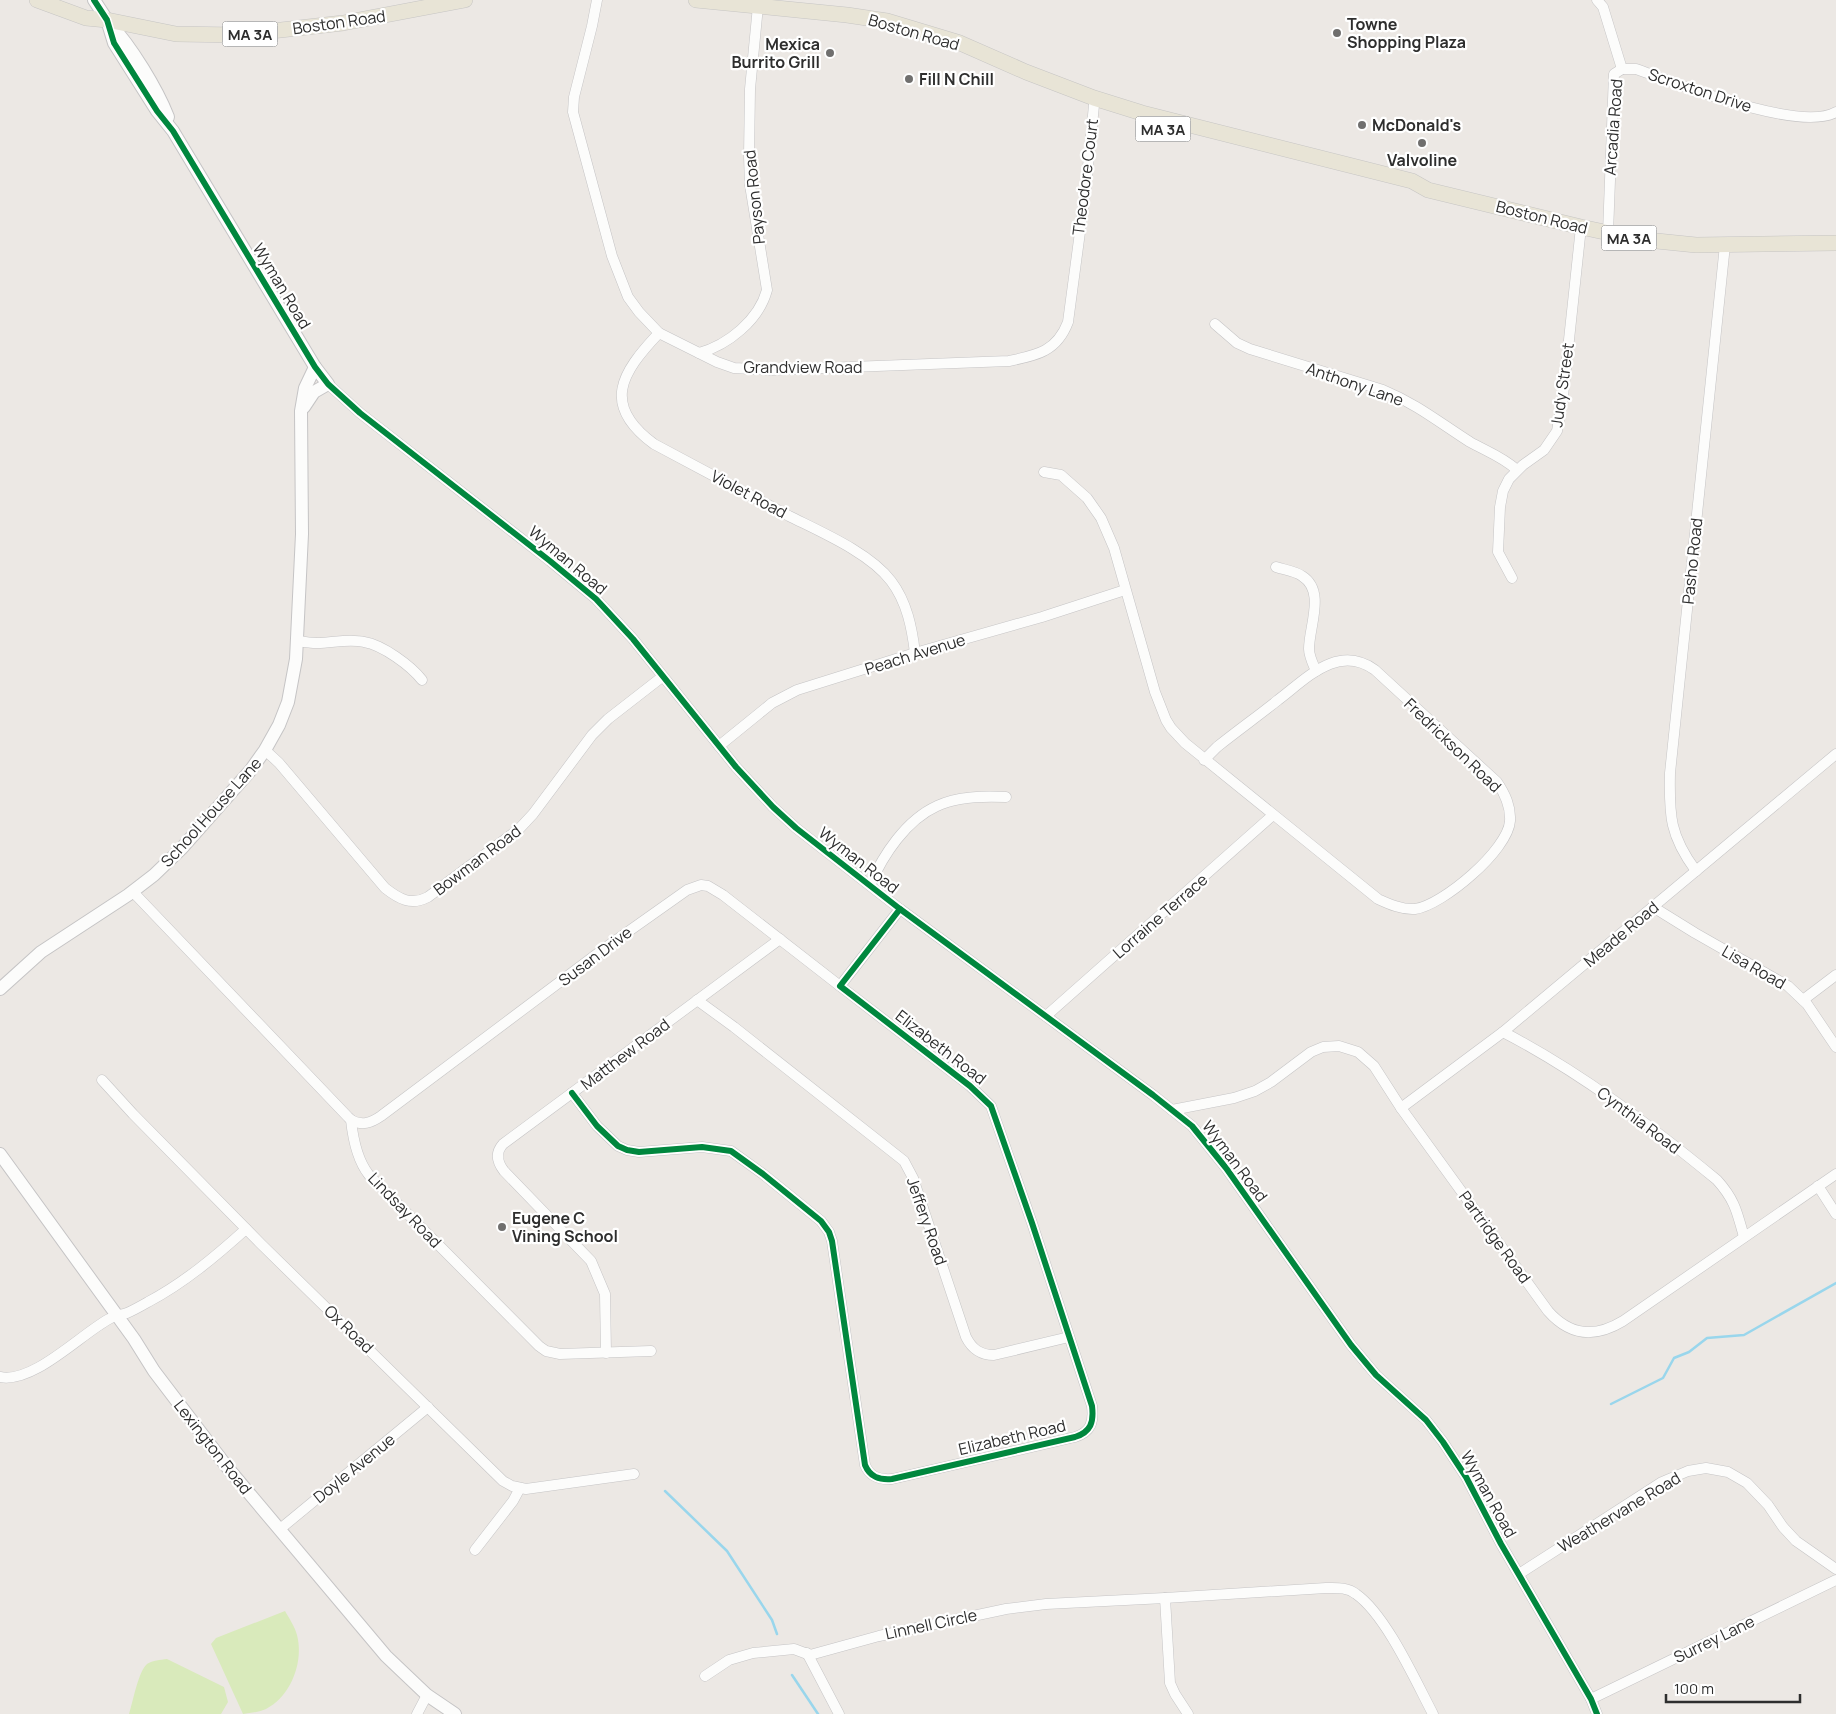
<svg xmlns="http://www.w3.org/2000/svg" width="1836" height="1714" viewBox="0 0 1836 1714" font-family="Manrope,sans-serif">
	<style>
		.pitch { fill: #d9eabb }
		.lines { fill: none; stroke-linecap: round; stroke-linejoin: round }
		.stream { stroke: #99d6ec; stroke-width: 2.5 }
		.minor-casing { stroke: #c5c4c5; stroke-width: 11 }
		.tertiary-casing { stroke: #c5c4c5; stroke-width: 14 }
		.primary-casing { stroke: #c6c5c4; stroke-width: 16 }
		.minor { stroke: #fcfcfb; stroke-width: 10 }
		.tertiary { stroke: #fcfcfb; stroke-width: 12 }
		.primary { stroke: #e8e4d6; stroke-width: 15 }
		.cycleway-casing { stroke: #fff; stroke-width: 9 }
		.cycleway { stroke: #00873e; stroke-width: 6 }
		.poi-dot { fill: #706f6e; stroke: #fff; stroke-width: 2 }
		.labels { text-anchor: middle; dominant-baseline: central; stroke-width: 4.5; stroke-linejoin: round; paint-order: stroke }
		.shield { fill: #fff; stroke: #6d6d6d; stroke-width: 1 }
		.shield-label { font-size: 15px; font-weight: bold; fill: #2e2e2e }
		.street-label { font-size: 16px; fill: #2e2e2e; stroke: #fff }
		.poi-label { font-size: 16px; font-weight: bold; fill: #2e2e2e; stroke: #fff; text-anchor: start }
	</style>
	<rect width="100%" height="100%" fill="#ece8e4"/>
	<g class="pitch">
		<path d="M285,1611C289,1618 295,1627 297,1635C304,1662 291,1696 266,1709C260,1712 250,1713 243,1714L211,1644L216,1638Z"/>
		<path d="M167,1659L224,1687L228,1702L221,1714H129C133,1702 138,1672 147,1664C153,1660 160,1660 167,1659Z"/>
	</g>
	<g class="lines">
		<g class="stream">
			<path d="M1611,1404L1663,1378L1674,1358L1689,1352L1707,1338L1744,1335L1836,1283"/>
			<path d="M665,1491L727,1551L772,1620L777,1634"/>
			<path d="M792,1675L818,1714"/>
		</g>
		<defs>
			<g id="minor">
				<path d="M597,0L592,26L574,97L573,112L612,256L628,297L639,312L659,333L717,362L734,368L771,370L1009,361C1038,355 1057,351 1068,322L1086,187L1094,105"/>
				<path d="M1597,0L1603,7L1622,69L1614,74L1608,233"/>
				<path d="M1622,69H1636C1676,83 1799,133 1836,112"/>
				<path d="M1215,324L1237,343L1250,349L1383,390C1417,404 1440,423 1470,442C1486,451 1503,457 1517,470"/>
				<path d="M659,333C621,373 601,405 654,444C699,468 744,492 789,516C821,532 870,553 891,581C907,602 912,628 915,653"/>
				<path d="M699,353C728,345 759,320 767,290L750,185L749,156L750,89L758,6"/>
				<path d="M328,384L360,413L550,561L596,599L633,639L736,767L773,807L796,828L900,909L1153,1095L1192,1126L1226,1168L1351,1345L1376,1375L1426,1420L1443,1442L1466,1477L1501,1544L1591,1699L1597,1714"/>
				<path d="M1044,472L1061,475L1087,498L1101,518L1114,548L1155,692L1166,720L1171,728L1185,743L1378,899C1389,904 1402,910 1415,909C1443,905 1508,850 1510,821C1511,806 1505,794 1497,782L1375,670C1338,643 1306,679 1278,700C1258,716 1237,731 1217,747L1204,760"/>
				<path d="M1276,567C1285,570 1295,571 1302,576C1326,591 1309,626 1309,649C1309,656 1313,664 1316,671"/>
				<path d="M1512,578L1498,552L1500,507L1503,491L1509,479L1523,465L1544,450L1557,431L1563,396L1581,227"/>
				<path d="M298,641C304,642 311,643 317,643C333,643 349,638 364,642C383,645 411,666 422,680"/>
				<path d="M719,746L772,703L797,690L915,653L1042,617L1125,590"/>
				<path d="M265,750L279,763L385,888C399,899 411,906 428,897L519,829L533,814L592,735L608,719L662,677"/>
				<path d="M1696,871C1670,836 1669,816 1670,773L1725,245"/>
				<path d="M870,885C883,855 906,820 937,806C957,796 984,796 1006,797"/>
				<path d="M133,892L348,1117L351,1120C353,1139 357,1160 369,1175L539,1346L546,1351L560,1354L651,1351"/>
				<path d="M1653,907L1695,933L1788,986L1807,1004L1836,1047"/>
				<path d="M697,1000L734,1027L904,1161L913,1178L966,1337C972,1349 980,1355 994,1355L1069,1337"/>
				<path d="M1803,1000L1836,975"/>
				<path d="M1046,1016L1273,815"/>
				<path d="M1503,1032C1580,1072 1650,1125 1717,1180C1735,1200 1737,1212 1744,1237"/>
				<path d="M102,1080L133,1114L261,1244L503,1481L512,1486L526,1489L634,1474"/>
				<path d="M572,1093L597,1126L618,1146L627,1150L639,1152L702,1147L731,1151L763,1174L821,1221L829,1232L832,1241L865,1465C870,1477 879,1480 892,1479L1075,1437C1091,1432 1094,1422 1092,1406L1032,1223L991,1106L970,1086L840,986L900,909"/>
				<path d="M1401,1108L1503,1032L1836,754"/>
				<path d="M1172,1110L1234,1098L1255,1091L1271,1082L1311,1052L1323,1047L1339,1046L1358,1052L1374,1066L1401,1108L1548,1311C1570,1336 1595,1338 1623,1321L1836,1174"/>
				<path d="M351,1120C362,1126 371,1123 381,1116L605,948L687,890L701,885L708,886L723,895L840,986"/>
				<path d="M1818,1186L1836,1214"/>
				<path d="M606,1353L605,1294L591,1261L504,1171C497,1162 495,1153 503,1144L780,939"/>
				<path d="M0,1377C33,1384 81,1334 109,1319C115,1315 121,1315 127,1313C134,1310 141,1306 148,1302C184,1283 216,1256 246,1229"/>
				<path d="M280,1529L428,1407"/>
				<path d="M475,1550L513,1501L520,1488"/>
				<path d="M1519,1574L1662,1482L1688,1471L1706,1468L1728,1472L1747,1483L1768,1505L1783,1527L1796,1541L1836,1569"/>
				<path d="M807,1653L839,1714"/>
				<path d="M705,1676L729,1660L753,1653L794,1649L810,1655L879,1636L1006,1609L1046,1604L1165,1598"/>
				<path d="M1591,1699L1836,1580"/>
				<path d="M417,1714L427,1695"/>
				<path d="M1188,1714L1175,1694L1170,1683L1165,1598L1326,1588C1337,1588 1347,1587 1356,1594C1386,1615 1415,1680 1433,1714"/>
			</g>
			<g id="tertiary">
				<path d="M94,0L107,20L114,43L157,111L173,131L315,367L328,384L314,392L304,407"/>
				<path d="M110,24C131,46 157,89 168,117"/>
				<path d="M0,989L41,952L128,895L154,875L181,849L250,771L265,750L279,725L288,702L296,659L302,534L301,411L305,388L315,367"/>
				<path d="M0,1154L134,1339L154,1371L227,1467L386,1656L427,1695L455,1714"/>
			</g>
			<g id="primary">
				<path d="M37,0L86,18L107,20L176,34L236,35L343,23L465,0"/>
				<path d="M696,0L847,15L887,21L960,43L1026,72L1094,98L1142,113L1412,181L1428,190L1581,227L1637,239L1696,245L1836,243"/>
			</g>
		</defs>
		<use href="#minor" class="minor-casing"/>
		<use href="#tertiary" class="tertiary-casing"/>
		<use href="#primary" class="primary-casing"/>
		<use href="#minor" class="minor"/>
		<use href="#tertiary" class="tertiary"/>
		<use href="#primary" class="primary"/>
		<defs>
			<g id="cycleway">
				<path d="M94,0L107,20L114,43L157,111L173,131L315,367L328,384L360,413L550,561L596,599L633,639L736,767L773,807L796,828L900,909L1153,1095L1192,1126L1226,1168L1351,1345L1376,1375L1426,1420L1443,1442L1466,1477L1501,1544L1591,1699L1597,1714"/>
				<path d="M572,1093L597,1126L618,1146L627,1150L639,1152L702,1147L731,1151L763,1174L821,1221L829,1232L832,1241L865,1465C870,1477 879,1480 892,1479L1075,1437C1091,1432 1094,1422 1092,1406L1032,1223L991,1106L970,1086L840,986L900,909"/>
			</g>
		</defs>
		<use href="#cycleway" class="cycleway-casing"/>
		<use href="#cycleway" class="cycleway"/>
	</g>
	<g class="poi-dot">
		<circle cx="1337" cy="33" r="5"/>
		<circle cx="830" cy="53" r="5"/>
		<circle cx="909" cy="79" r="5"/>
		<circle cx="1362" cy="125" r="5"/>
		<circle cx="1422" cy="143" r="5"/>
		<circle cx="502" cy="1227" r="5"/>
	</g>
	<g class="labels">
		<g class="shield">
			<rect x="222.5" y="21.5" width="55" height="25" rx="4"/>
			<rect x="1135.5" y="116.5" width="55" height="25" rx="4"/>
			<rect x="1601.5" y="225.5" width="55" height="25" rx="4"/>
		</g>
		<g class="shield-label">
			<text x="250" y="34">MA 3A</text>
			<text x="1163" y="129">MA 3A</text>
			<text x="1629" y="238">MA 3A</text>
		</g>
		<g class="street-label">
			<text transform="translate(339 22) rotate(-8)">Boston Road</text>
			<text transform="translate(914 32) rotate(16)">Boston Road</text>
			<text transform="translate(1700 90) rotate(18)">Scroxton Drive</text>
			<text transform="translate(1613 127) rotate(-86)">Arcadia Road</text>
			<text transform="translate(1085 177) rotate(-83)">Theodore Court</text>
			<text transform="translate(754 197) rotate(-96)">Payson Road</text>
			<text transform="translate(1542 217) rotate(14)">Boston Road</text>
			<text transform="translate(282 286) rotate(59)">Wyman Road</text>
			<text x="803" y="367">Grandview Road</text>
			<text transform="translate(1355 384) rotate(19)">Anthony Lane</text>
			<text transform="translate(1562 385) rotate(-82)">Judy Street</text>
			<text transform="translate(749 494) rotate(28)">Violet Road</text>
			<text transform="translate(568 560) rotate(40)">Wyman Road</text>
			<text transform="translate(1692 561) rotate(-84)">Pasho Road</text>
			<text transform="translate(915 654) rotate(-17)">Peach Avenue</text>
			<text transform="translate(1453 745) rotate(44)">Fredrickson Road</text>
			<text transform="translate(211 812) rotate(-48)">School House Lane</text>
			<text transform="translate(477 860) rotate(-37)">Bowman Road</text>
			<text transform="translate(859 860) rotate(38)">Wyman Road</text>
			<text transform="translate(1160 916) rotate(-41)">Lorraine Terrace</text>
			<text transform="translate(1621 934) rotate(-40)">Meade Road</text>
			<text transform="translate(595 956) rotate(-37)">Susan Drive</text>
			<text transform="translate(1754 967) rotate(30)">Lisa Road</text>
			<text transform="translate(941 1047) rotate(38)">Elizabeth Road</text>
			<text transform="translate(625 1054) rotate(-37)">Matthew Road</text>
			<text transform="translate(1639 1120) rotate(37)">Cynthia Road</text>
			<text transform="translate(1235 1161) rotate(53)">Wyman Road</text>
			<text transform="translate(405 1210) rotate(46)">Lindsay Road</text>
			<text transform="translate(927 1221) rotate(71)">Jeffery Road</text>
			<text transform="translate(1495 1237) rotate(54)">Partridge Road</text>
			<text transform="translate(349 1329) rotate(44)">Ox Road</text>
			<text transform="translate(1012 1437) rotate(-13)">Elizabeth Road</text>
			<text transform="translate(213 1447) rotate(52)">Lexington Road</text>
			<text transform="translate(354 1468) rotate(-39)">Doyle Avenue</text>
			<text transform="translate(1489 1494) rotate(61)">Wyman Road</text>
			<text transform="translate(1619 1512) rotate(-31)">Weathervane Road</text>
			<text transform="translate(931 1624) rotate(-12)">Linnell Circle</text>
			<text transform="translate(1714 1639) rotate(-26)">Surrey Lane</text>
		</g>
		<g class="poi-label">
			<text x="1347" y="24">Towne<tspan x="1347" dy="18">Shopping Plaza</tspan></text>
			<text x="820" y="44" text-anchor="end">Mexica<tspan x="820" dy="18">Burrito Grill</tspan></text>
			<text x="919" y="79">Fill N Chill</text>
			<text x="1372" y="125">McDonald's</text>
			<text x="1422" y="160" text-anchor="middle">Valvoline</text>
			<text x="512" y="1218">Eugene C<tspan x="512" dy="18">Vining School</tspan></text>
		</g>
	</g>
	<path d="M1666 1694v8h134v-8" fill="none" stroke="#2e2e2e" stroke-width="2.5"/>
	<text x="1674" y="1694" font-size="15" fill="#2e2e2e" stroke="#ffffff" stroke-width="4" paint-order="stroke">100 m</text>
</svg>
